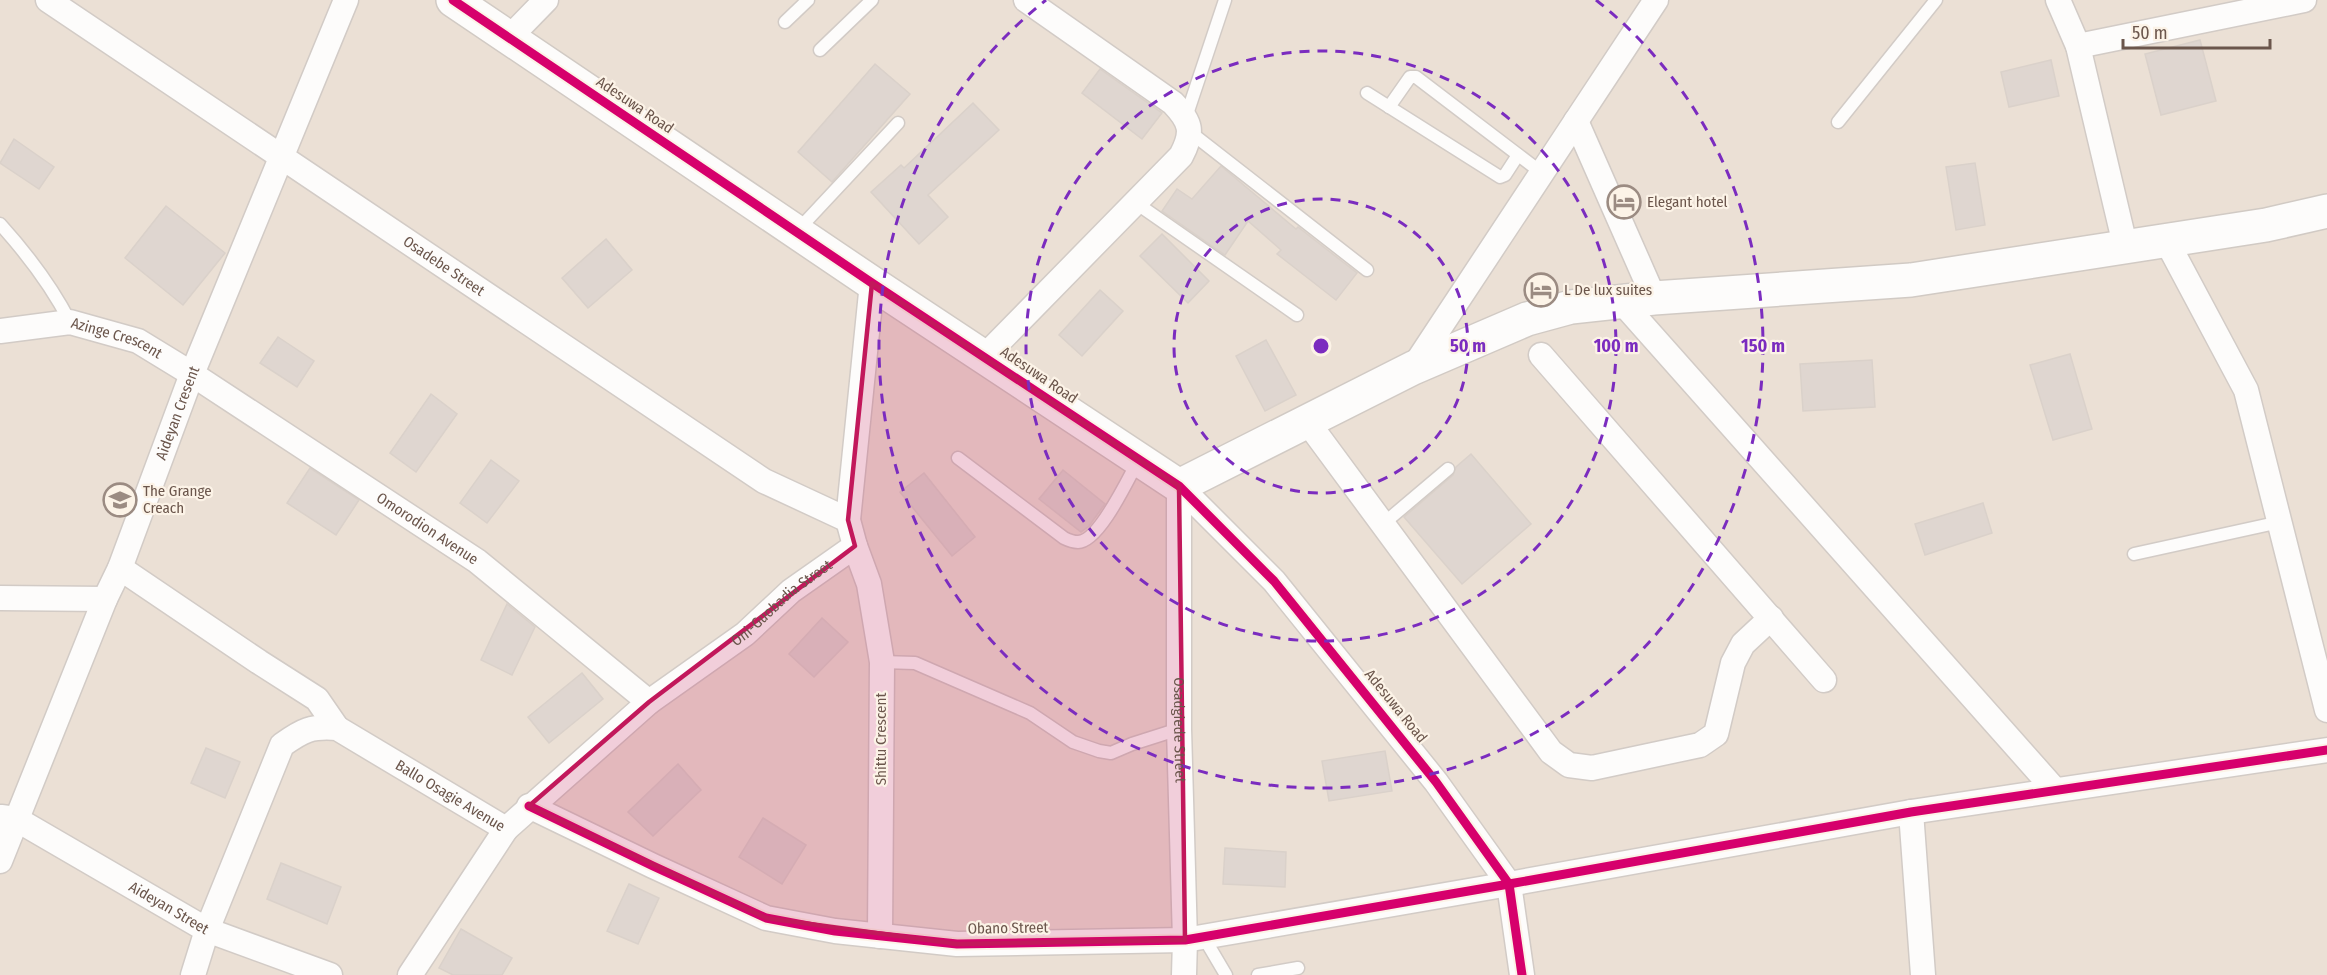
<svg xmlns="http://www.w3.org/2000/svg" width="2327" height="975" viewBox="0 0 2327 975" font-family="'Fira Sans Condensed',sans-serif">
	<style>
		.residential { fill: #ebe0d5 }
		.building { fill: #dfd6d0; stroke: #dad1ca; stroke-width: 1.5 }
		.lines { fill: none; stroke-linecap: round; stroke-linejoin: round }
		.lane-casing { stroke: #d2cbc6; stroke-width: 15 }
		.street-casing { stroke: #d2cbc6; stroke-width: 27 }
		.secondary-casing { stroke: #d1cac4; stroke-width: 36 }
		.lane { stroke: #fdfcfb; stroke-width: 12 }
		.street { stroke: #fdfcfb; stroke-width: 24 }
		.secondary { stroke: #fdfcfb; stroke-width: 33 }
		.cycleway-casing { stroke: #fcf3e7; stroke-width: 13 }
		.cycleway { stroke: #d6006c; stroke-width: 9 }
		.marked { fill: #c2185b; fill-opacity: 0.2; stroke: #c2185b; stroke-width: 4.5; stroke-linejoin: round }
		.ring { fill: none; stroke: #7b2cbf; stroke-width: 3; stroke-dasharray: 10 8 }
		.labels { text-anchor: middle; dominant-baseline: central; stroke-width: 4.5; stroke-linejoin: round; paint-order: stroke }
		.street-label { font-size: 15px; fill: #6b564c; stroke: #fcf3e7 }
		.poi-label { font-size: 15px; fill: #6b564c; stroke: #fcf3e7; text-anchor: start }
		.centre { fill: #7b2cbf; stroke: #fcf3e7; stroke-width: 3 }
		.ring-label { font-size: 18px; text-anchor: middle; font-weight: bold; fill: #7b2cbf; stroke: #fcf3e7; stroke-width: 4.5; stroke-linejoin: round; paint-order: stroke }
	</style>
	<rect width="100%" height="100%" fill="#f3eee7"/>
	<rect class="residential" x="0" y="0" width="2327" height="975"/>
	<g class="building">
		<path d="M2200,40L2216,101L2161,115L2145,54Z"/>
		<path d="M2051,60L2059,96L2009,107L2001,72Z"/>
		<path d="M875,64L910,94L832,182L798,152Z"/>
		<path d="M1100,69L1162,113L1142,139L1082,93Z"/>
		<path d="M973,103L999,130L928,195L948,217L919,244L871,192L901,165L904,168Z"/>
		<path d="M14,139L54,167L39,189L0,163Z"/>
		<path d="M1975,163L1985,225L1956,230L1946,167Z"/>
		<path d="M1221,166L1296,229L1298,227L1357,273L1336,300L1277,254L1281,250L1248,221L1225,255L1162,211L1177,189L1192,199Z"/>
		<path d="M166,206L225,253L183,305L125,258Z"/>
		<path d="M1162,234L1209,281L1188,303L1140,256Z"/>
		<path d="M606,239L632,270L588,308L562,278Z"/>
		<path d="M1100,290L1123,311L1082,356L1059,335Z"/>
		<path d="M278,337L314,361L297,387L260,363Z"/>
		<path d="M1266,340L1296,395L1265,411L1236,356Z"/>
		<path d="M2070,354L2092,429L2053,440L2030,365Z"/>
		<path d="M1872,360L1875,407L1803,411L1800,364Z"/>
		<path d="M431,394L457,414L416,472L390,453Z"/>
		<path d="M1471,454L1531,524L1462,584L1404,517L1453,475L1456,467Z"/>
		<path d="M491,460L519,481L487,523L460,503Z"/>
		<path d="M310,468L359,500L336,535L287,503Z"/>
		<path d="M1063,470L1105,504L1089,526L1081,532L1039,499Z"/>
		<path d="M924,473L975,537L952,556L900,492Z"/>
		<path d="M1983,503L1992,533L1925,555L1915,524Z"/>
		<path d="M507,604L535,627L512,675L481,660Z"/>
		<path d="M822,618L848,642L814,677L789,654Z"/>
		<path d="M582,673L603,699L549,743L528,717Z"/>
		<path d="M206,748L240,762L225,798L191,783Z"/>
		<path d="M1385,751L1392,791L1329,801L1322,761Z"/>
		<path d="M678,764L701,790L653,836L628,812Z"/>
		<path d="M763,818L806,845L782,884L739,857Z"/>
		<path d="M1225,848L1286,852L1285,887L1223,884Z"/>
		<path d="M281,863L341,887L327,924L267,899Z"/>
		<path d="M629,884L659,898L638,944L607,931Z"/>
		<path d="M461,929L512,958L502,975H453L439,968Z"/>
	</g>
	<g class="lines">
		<defs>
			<g id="lane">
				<path d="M785,22L808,0"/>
				<path d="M820,50L872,0"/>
				<path d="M1367,93L1500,177L1505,175L1518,155"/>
				<path d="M1389,107L1410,77H1416L1542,173"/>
				<path d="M1186,117L1225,0"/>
				<path d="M1838,122L1936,0"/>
				<path d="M1190,132L1367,270"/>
				<path d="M1136,203L1297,315"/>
				<path d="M0,224C28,255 51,285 70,322"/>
				<path d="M797,231L898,123"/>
				<path d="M958,458L1064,538C1068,540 1074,542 1078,542C1099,542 1128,479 1138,461"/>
				<path d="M1383,524L1448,469"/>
				<path d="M2134,554L2280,522"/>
				<path d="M882,662L915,663L1030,713L1073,742L1099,751L1111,753L1132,744L1179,729"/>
				<path d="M1203,936L1226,975"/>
				<path d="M1258,975L1298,968"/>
			</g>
			<g id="street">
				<path id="s1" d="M48,0L764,481L848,520"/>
				<path d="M2058,0L2078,46L2125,245"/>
				<path d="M509,38L546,0"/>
				<path d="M2078,46L2304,0"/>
				<path d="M1576,121L1654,298"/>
				<path d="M2166,240L2246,390L2327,710"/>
				<path d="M1621,301L2055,790"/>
				<path id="s2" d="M0,331L70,322L138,341L192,374L477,561L649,702"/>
				<path d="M1541,355L1824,680"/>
				<path d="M984,357L1181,156C1194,132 1191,122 1173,103L1026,0"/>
				<path d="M1413,368L1656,0"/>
				<path d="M1306,420L1551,752L1569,765L1592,768L1700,745L1716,734L1733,663L1743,644L1771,618"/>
				<path d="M1179,486L1274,581L1436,782L1509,884L1522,975"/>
				<path id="s3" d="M1179,486V729L1185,940L1184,975"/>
				<path d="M855,546L869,584L882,662L880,936"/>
				<path d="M120,568L259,662L317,699L337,728"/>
				<path d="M0,598L105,599"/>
				<path d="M529,806L653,866L766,918L835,931L957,944L1185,940L1509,884L1911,812L2327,750"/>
				<path d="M1911,812L1923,975"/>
				<path id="s4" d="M1,817L16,819L207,930L330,975"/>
				<path id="s5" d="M506,829L649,702L745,634L791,591L855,546L848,520L872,283"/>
				<path id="s6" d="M0,861L105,599L120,568L192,374L346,0"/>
				<path id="s7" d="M193,975L207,930L282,745C303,730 311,726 337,728L506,829L410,975"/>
			</g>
			<path id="secondary" d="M453,0L872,283L1179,486L1413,368L1527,319L1571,307L1654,298L1911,280L2266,225L2327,211"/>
		</defs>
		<use href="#lane" class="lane-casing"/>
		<use href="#street" class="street-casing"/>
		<use href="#secondary" class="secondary-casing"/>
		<use href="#lane" class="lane"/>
		<use href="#street" class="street"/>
		<use href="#secondary" class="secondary"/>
		<defs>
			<g id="cycleway">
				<path d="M453,0L872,283L1179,486L1274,581L1436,782L1509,884L1522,975"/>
				<path d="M529,806L653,866L766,918L835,931L957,944L1185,940L1509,884L1911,812L2327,750"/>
			</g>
		</defs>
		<use href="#cycleway" class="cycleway-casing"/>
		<use href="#cycleway" class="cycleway"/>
	</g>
	<path class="marked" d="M872,283L1179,486L1185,940L957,944L766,918L529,806L649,702L855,546L848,520Z"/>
	<g class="ring">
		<circle cx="1321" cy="346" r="147"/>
		<circle cx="1321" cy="346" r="295"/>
		<path d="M1596 0A442 442 0 1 1 1046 0"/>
	</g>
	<defs>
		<symbol id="hotel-ring" viewBox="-11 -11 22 22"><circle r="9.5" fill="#fcf3e7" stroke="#9b8b82" stroke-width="1.5"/><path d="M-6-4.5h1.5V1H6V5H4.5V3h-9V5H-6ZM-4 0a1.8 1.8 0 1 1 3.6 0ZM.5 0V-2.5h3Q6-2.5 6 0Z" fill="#9b8b82"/></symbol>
		<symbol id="school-ring" viewBox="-11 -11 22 22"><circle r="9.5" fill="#fcf3e7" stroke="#9b8b82" stroke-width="1.5"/><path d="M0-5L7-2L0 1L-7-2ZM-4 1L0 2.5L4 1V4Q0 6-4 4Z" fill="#9b8b82"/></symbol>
	</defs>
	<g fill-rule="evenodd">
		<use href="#hotel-ring" x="1605" y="183" width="38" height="38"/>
		<use href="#hotel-ring" x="1522" y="271" width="38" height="38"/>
		<use href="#school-ring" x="101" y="481" width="38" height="38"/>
	</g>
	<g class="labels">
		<g class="street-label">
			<text transform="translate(635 105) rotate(34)">Adesuwa Road</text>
			<text stroke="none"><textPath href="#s1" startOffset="477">Osadebe Street</textPath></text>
			<text stroke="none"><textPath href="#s2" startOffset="120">Azinge Crescent</textPath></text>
			<text transform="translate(1039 375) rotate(34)">Adesuwa Road</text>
			<text stroke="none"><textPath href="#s6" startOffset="482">Aideyan Cresent</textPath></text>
			<text stroke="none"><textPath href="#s2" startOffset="486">Omorodion Avenue</textPath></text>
			<text stroke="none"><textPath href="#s5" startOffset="357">Oni-Guobadia Street</textPath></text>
			<text transform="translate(1396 706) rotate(51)">Adesuwa Road</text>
			<text stroke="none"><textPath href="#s3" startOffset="244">Osadgiede Street</textPath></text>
			<text transform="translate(881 739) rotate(-90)">Shittu Crescent</text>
			<text stroke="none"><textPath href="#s7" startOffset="438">Ballo Osagie Avenue</textPath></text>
			<text stroke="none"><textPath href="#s4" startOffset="192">Aideyan Street</textPath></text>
			<text transform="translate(1008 928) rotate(-1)">Obano Street</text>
		</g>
		<g class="poi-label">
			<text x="1647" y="202">Elegant hotel</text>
			<text x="1564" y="290">L De lux suites</text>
			<text x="143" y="491">The Grange<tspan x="143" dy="17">Creach</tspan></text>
		</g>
	</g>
	<circle cx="1321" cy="346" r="9" class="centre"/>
	<g class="ring-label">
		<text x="1468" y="352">50 m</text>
		<text x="1616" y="352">100 m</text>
		<text x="1763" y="352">150 m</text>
	</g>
	<path d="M2123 39v9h147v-9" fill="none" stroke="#6b564c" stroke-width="3"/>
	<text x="2132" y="39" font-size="18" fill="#6b564c" stroke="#fcf3e7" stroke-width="4.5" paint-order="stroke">50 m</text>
</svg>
